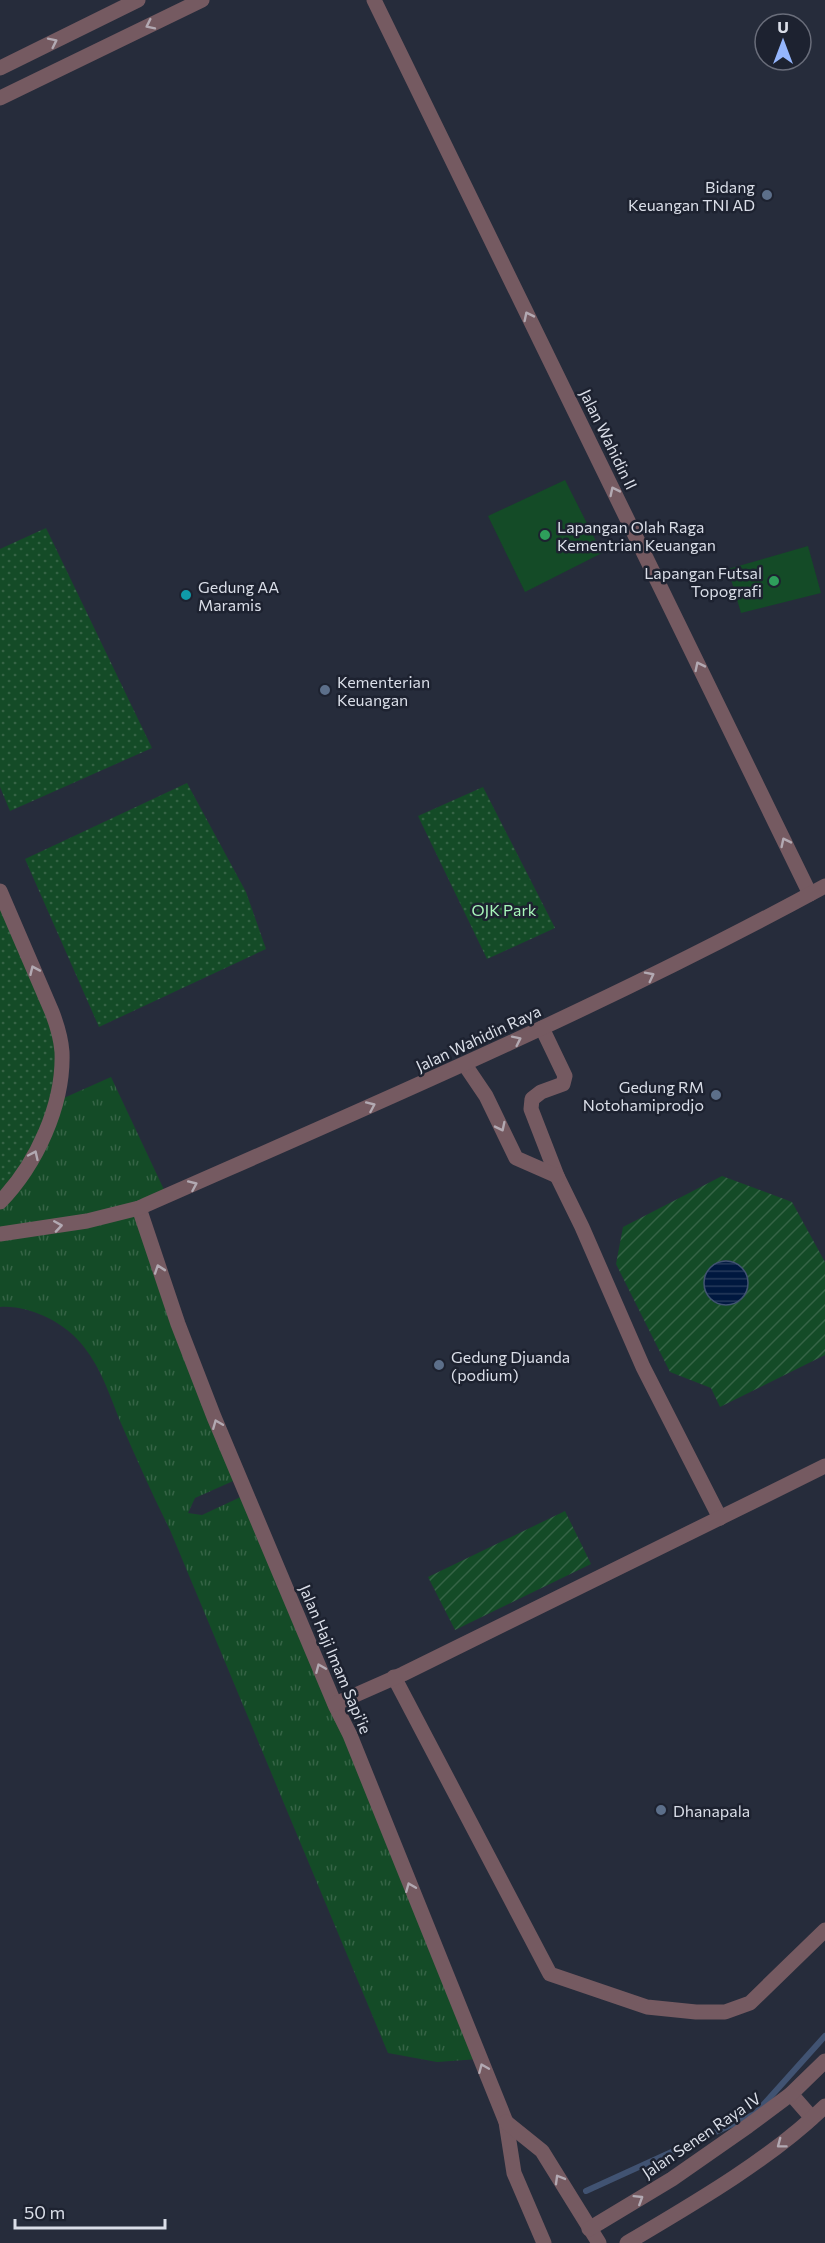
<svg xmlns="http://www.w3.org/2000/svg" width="825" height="2243" viewBox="0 0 825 2243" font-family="Commissioner,sans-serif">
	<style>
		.grass { fill: url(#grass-tufts) }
		.park { fill: url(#park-dots) }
		.garden { fill: url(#garden-furrows); fill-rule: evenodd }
		.pitch { fill: #144b27 }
		.water { fill: url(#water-rules); stroke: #415372; stroke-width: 1.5 }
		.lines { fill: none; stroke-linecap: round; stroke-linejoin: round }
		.stream { stroke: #415372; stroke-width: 6 }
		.minor { stroke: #755a61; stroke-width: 15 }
		.oneway { stroke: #b2a9b2 }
		.service-dot { fill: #5c6f8a; stroke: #1d2230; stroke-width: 2 }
		.leisure-dot { fill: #2e9e5b; stroke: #1d2230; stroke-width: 2 }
		.culture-dot { fill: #0f9aa8; stroke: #1d2230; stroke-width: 2 }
		.labels { text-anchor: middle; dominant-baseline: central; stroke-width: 5; stroke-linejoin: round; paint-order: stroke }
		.poi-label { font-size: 16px; fill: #dadee8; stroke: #1d2230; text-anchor: start }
		.street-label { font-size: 16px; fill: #dadee8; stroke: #1d2230 }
		.park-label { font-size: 16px; fill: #a7f6ba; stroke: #1d2230 }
	</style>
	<defs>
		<pattern id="grass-tufts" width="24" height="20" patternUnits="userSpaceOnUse" patternTransform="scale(1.5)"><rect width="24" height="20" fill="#144b27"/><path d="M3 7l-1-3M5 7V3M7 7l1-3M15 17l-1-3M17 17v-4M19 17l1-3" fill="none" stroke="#366446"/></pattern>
		<pattern id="park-dots" width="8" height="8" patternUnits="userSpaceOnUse" patternTransform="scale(1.5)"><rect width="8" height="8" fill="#144b27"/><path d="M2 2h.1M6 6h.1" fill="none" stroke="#366446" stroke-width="1.8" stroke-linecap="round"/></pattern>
		<pattern id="garden-furrows" width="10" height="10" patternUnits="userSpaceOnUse" patternTransform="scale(1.5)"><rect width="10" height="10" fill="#144b27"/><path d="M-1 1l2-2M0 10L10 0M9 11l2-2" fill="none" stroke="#366446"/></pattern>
		<pattern id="water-rules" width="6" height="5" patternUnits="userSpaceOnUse" patternTransform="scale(1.5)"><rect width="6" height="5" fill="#00183f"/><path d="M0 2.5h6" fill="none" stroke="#25395b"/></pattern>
	</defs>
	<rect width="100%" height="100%" fill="#262c3b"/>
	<g class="grass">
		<path d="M111,1077L167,1196L136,1205L0,1232V1202L57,1101Z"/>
		<path d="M139,1208L240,1478L195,1498L188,1513L202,1515L247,1494L479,2059L437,2062L388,2053L170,1530C152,1494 136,1458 120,1421C110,1396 101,1368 84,1347C66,1323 30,1305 0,1307V1233Z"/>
	</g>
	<g class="park">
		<path d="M46,528L152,748L10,811L0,787V549Z"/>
		<path d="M187,783L246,892L266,949L99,1027L25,859Z"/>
		<path d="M483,787L555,928L487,959L418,816Z"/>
		<path d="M0,891L59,1033L57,1101L0,1202Z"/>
	</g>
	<g class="garden">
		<path d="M722,1176L792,1202L825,1262V1355L720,1407L711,1388L670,1372L616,1264L623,1227ZM725,1260L732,1261L747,1275L748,1289L740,1301L704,1279L718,1262Z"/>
		<path d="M565,1511L591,1564L455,1630L428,1577Z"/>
	</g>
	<g class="pitch">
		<path d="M565,480L602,553L525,592L488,516Z"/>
		<path d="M808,546L821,593L741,613L728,569Z"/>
	</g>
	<circle class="water" cx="726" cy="1283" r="22"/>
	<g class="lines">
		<path class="stream" d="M586,2191L755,2114L825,2036"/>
		<g class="minor">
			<path d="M374,0L810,894"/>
			<path d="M0,68L138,0"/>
			<path d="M0,98L202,0"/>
			<path d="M0,891L52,1012C57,1025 61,1038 62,1052C64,1105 36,1165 0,1202"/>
			<path d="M542,1028L565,1076L563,1084L541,1092L532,1099L531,1109L557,1176L582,1227L643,1367L720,1518"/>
			<path d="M465,1065L486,1096L516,1158L557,1176"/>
			<path d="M139,1208L178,1324L214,1417L336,1707L350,1735L506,2122L514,2173L544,2243"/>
			<path d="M0,1234L87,1221L139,1208C370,1106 603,1007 825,886"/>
			<path d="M394,1677L550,1974L647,2007L696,2012H725L750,2003L825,1930"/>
			<path d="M335,1704L403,1674L825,1466"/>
			<path d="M791,2094L812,2118"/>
			<path d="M506,2122L542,2151L599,2243"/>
			<path d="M589,2229L672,2179L748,2126L791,2094L825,2061"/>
			<path d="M627,2243C693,2204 771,2159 825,2106"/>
		</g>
	</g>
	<defs><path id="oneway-chevron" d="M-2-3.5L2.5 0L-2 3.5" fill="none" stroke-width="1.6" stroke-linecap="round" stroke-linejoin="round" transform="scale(1.5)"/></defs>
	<g class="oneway">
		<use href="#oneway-chevron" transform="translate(150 25) rotate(154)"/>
		<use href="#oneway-chevron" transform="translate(53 42) rotate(-26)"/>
		<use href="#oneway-chevron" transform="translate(528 316) rotate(-116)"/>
		<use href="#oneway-chevron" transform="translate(614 491) rotate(-116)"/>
		<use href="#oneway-chevron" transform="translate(699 666) rotate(-116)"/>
		<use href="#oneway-chevron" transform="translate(785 842) rotate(-116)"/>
		<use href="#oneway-chevron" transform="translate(34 970) rotate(-114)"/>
		<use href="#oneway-chevron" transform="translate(650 976) rotate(-27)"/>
		<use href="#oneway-chevron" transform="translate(517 1040) rotate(-26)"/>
		<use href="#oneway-chevron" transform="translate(371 1106) rotate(-24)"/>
		<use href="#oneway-chevron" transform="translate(501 1127) rotate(64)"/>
		<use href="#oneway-chevron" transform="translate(34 1155) rotate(-65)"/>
		<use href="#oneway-chevron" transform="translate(193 1185) rotate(-24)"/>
		<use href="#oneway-chevron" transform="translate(58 1226) rotate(-9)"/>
		<use href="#oneway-chevron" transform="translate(159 1269) rotate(-109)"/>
		<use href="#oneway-chevron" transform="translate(217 1424) rotate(-112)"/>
		<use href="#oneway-chevron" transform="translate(320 1668) rotate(-113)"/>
		<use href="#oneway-chevron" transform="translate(410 1887) rotate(-112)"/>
		<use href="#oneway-chevron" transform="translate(483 2068) rotate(-113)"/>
		<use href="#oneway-chevron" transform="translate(781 2144) rotate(143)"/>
		<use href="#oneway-chevron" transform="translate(559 2179) rotate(-120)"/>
		<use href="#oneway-chevron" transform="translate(639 2199) rotate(-32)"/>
	</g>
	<g class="service-dot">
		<circle cx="767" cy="195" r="6"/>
		<circle cx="325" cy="690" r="6"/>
		<circle cx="716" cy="1095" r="6"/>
		<circle cx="439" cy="1365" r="6"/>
		<circle cx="661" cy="1810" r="6"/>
	</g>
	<g class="leisure-dot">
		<circle cx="545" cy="535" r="6"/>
		<circle cx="774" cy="581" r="6"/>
	</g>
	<circle class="culture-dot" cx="186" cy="595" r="6"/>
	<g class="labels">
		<g class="poi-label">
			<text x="755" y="186" text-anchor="end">Bidang<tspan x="755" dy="18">Keuangan TNI AD</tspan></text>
			<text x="557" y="526">Lapangan Olah Raga<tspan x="557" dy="18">Kementrian Keuangan</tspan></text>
			<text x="762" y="572" text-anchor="end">Lapangan Futsal<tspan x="762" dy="18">Topografi</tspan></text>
			<text x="198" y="586">Gedung AA<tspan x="198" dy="18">Maramis</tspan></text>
			<text x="337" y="681">Kementerian<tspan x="337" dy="18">Keuangan</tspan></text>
			<text x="704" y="1086" text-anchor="end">Gedung RM<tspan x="704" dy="18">Notohamiprodjo</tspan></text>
			<text x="451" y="1356">Gedung Djuanda<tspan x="451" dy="18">(podium)</tspan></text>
			<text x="673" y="1810">Dhanapala</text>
		</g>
		<g class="street-label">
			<text transform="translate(609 439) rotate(64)">Jalan Wahidin II</text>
			<text transform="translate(478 1038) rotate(-25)">Jalan Wahidin Raya</text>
			<text transform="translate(336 1659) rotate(67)">Jalan Haji Imam Sapi'ie</text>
			<text transform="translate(701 2135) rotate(-34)">Jalan Senen Raya IV</text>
		</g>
		<g class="park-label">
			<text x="504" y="909">OJK Park</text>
		</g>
	</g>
	<g transform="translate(783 42)"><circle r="28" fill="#1d2230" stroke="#696d7a" stroke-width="1.5"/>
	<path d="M0-4.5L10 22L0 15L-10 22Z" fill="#95b6fd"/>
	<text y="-9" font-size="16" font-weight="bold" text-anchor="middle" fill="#dadee8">U</text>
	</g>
	<path d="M15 2219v9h150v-9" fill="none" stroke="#dadee8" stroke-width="3"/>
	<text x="24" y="2219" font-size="18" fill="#dadee8" stroke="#1d2230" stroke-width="4.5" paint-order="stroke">50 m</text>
</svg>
